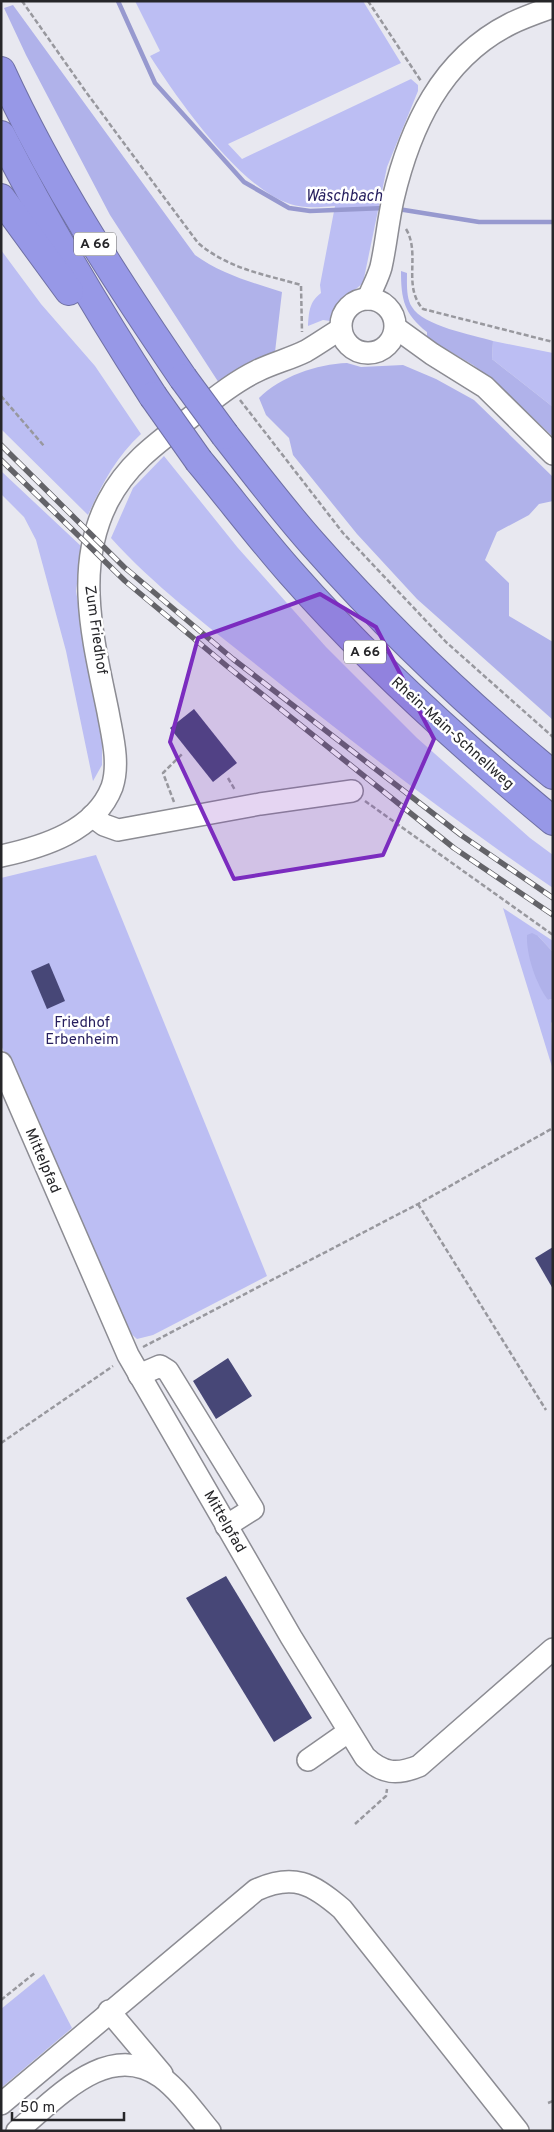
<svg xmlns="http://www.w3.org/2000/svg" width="554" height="2132" viewBox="0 0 554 2132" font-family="Overpass,sans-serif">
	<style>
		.green { fill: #bcbef3 }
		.forest { fill: #b0b2ea }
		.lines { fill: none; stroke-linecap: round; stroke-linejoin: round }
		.stream { stroke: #9799cf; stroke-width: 4.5 }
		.building { fill: #474777 }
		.minor-casing { stroke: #8c8c93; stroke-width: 24 }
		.highway-casing { stroke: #6f70a4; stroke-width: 30 }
		.path { stroke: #98989e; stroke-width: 2.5; stroke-dasharray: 5 2.5; stroke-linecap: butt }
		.minor { stroke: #fff; stroke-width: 21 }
		.highway { stroke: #9798e7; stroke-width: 28 }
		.rail-casing { stroke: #636368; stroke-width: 5.5 }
		.rail { stroke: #fff; stroke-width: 4; stroke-dasharray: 11; stroke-linecap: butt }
		.highway-bridge-casing { stroke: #6f70a4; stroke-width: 30; stroke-linecap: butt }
		.highway-bridge { stroke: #9798e7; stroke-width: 28 }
		.marked { fill: #7b2cbf; fill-opacity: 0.2; stroke: #7b2cbf; stroke-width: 4; stroke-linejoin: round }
		.labels { text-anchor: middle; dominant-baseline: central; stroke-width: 5; stroke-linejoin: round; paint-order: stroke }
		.shield { fill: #fff; stroke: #676769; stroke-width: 1 }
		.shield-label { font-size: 14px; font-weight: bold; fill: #262629 }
		.street-label { font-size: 15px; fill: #262629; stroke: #fff }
		.park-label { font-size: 15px; fill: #261e5e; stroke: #fff }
		.water-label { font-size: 16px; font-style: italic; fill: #251e5e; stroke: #fff }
	</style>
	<rect width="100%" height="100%" fill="#e8e8f0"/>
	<g class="green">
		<path d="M135,1H363L401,63L228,144L242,159L411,79L418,85V91L387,167L363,283L343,300L330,321L323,320L308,326C309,312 309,302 321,293L320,285L335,206C320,207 305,209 290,204C240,188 178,100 150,56L160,51Z"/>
		<path d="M1,250L41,304L95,366L141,434C116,457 102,484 88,515L1,429Z"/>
		<path d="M493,341L553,353V407L492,359Z"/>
		<path d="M164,456L238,548L326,647L417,738L530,838L553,855V888C452,819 354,744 259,667C208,626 154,586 111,538L133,488Z"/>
		<path d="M1,471L82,547L76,591L102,743V765L93,781L66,651L36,540L24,517L1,494Z"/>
		<path d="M96,855L267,1276L153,1335L137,1339L129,1332L1,1045V878Z"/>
		<path d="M503,908L553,941V952L538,936L548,1000L553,999V1021L551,1023L553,1070Z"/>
		<path d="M44,1974L72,2028L1,2088V2009Z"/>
	</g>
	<g class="forest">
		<path d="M13,5L195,255C221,274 251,282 282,292L275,352L246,365L219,383L110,215L26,55L4,8Z"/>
		<path d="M401,271L407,273C407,284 406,298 412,307C423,326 473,335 493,341L492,359L553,407V437L495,382L473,365L427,338V332C404,314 401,299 401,271Z"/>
		<path d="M347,363L361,367L403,365L436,379L474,400L553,477V501L539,504L529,515L497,532L485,560L509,583V616L553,642V720L417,599L357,534L293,455L289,438L266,415L259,398C280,377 317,364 347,363Z"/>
		<path d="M532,933L538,936L553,952V999L548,1000C536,984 526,955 527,935Z"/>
	</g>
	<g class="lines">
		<g class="stream">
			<path d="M118,1L155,83L244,182L289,208L310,211L385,208"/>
			<path d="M398,209L479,222H553"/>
		</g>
	</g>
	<g class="building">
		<path d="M194,709L237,763L213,782L170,728Z"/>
		<path d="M49,963L65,1001L47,1009L31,971Z"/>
		<path d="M553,1247V1289L535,1258Z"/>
		<path d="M228,1358L252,1396L216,1419L193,1381Z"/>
		<path d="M226,1576L312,1718L274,1742L186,1598Z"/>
	</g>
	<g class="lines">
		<defs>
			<g id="minor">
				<circle cx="368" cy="326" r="27"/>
				<path d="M368,299C372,288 378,278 381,267C386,245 388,221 393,199C410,127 441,59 510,24C524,17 539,12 553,7"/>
				<path d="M396,328L432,354L485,387L553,454"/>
				<path d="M92,816L104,825L118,830L260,804L352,791"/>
				<path d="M1,856C43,847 95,831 112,787C120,763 112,735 108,712C94,643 73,568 108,501C128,462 161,440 195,414C214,398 234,382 257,371C273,363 290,359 306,351C318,344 329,336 341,329"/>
				<path d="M1,1063L128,1355L291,1637L365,1757C383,1774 397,1775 419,1766L553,1649"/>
				<path d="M139,1375L160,1366L168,1371L253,1509L226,1526"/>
				<path d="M308,1760L348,1732"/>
				<path d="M109,2011L162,2074"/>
				<path d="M1,2104L256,1890C293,1873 312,1883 342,1909L518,2131"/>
				<path d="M17,2131C56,2099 108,2039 161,2077C180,2091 195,2113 210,2131"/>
			</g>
			<g id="highway">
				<path d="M1,71C51,180 116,280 183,378"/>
				<path d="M1,135C47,225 98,311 153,396"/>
				<path d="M1,198L69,291"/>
				<path d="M225,435C253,471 282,509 313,544C386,627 467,704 553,775"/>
				<path d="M199,461C230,498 259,537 291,573C370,663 460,744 553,821"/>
			</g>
		</defs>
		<use href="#minor" class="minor-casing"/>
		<use href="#highway" class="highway-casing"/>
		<g class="path">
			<path d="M22,1L86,92L198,243C229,269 263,274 301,285L302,332"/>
			<path d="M368,1L421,81"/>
			<path d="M406,229C421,254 402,286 423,309L553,342"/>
			<path d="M1,396L44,446"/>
			<path d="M240,400L343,533L446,642L553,737"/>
			<path d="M228,778L235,790"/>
			<path d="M365,801L553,935"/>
			<path d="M174,802L163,773L182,754"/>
			<path d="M418,1204L546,1410"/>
			<path d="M143,1347L418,1204L553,1128"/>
			<path d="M1,1443L113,1366"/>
			<path d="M355,1824L386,1796L387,1789"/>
			<path d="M1,2000L36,1972"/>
			<path d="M548,2103L553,2101"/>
		</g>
		<use href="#minor" class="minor"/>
		<use href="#highway" class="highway"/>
		<defs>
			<g id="rail">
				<path d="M1,445L124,567L233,659L461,835L553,898"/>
				<path d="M1,460L125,581L228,667L454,848L553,915"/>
			</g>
		</defs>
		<use href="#rail" class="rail-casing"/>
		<use href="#rail" class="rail"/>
		<defs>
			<g id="highway-bridge">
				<path d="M183,378L225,435"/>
				<path d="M153,396L199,461"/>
			</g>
		</defs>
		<use href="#highway-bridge" class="highway-bridge-casing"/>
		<use href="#highway-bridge" class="highway-bridge"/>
	</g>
	<path class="marked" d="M320,594L376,627L434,739L383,855L234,879L170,742L198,638Z"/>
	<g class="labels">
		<g class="shield">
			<rect x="74" y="232.5" width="42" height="23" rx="4"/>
			<rect x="344" y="640.5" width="42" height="23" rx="4"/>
		</g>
		<g class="shield-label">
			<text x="95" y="244">A 66</text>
			<text x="365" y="652">A 66</text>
		</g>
		<g class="street-label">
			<text transform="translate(95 630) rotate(82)">Zum Friedhof</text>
			<text transform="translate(452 734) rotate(42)">Rhein-Main-Schnellweg</text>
			<text transform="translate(42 1161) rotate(67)">Mittelpfad</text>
			<text transform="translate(224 1522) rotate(60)">Mittelpfad</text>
		</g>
		<g class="park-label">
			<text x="82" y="1023">Friedhof<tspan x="82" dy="17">Erbenheim</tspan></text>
		</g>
		<g class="water-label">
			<text x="344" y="197">Wäschbach</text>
		</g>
	</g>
	<rect width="554" height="2132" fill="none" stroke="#262629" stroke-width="5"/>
	<path d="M12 2112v8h112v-8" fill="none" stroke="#262629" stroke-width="2.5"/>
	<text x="20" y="2112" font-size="15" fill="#262629" stroke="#ffffff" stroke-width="4" paint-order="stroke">50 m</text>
</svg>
